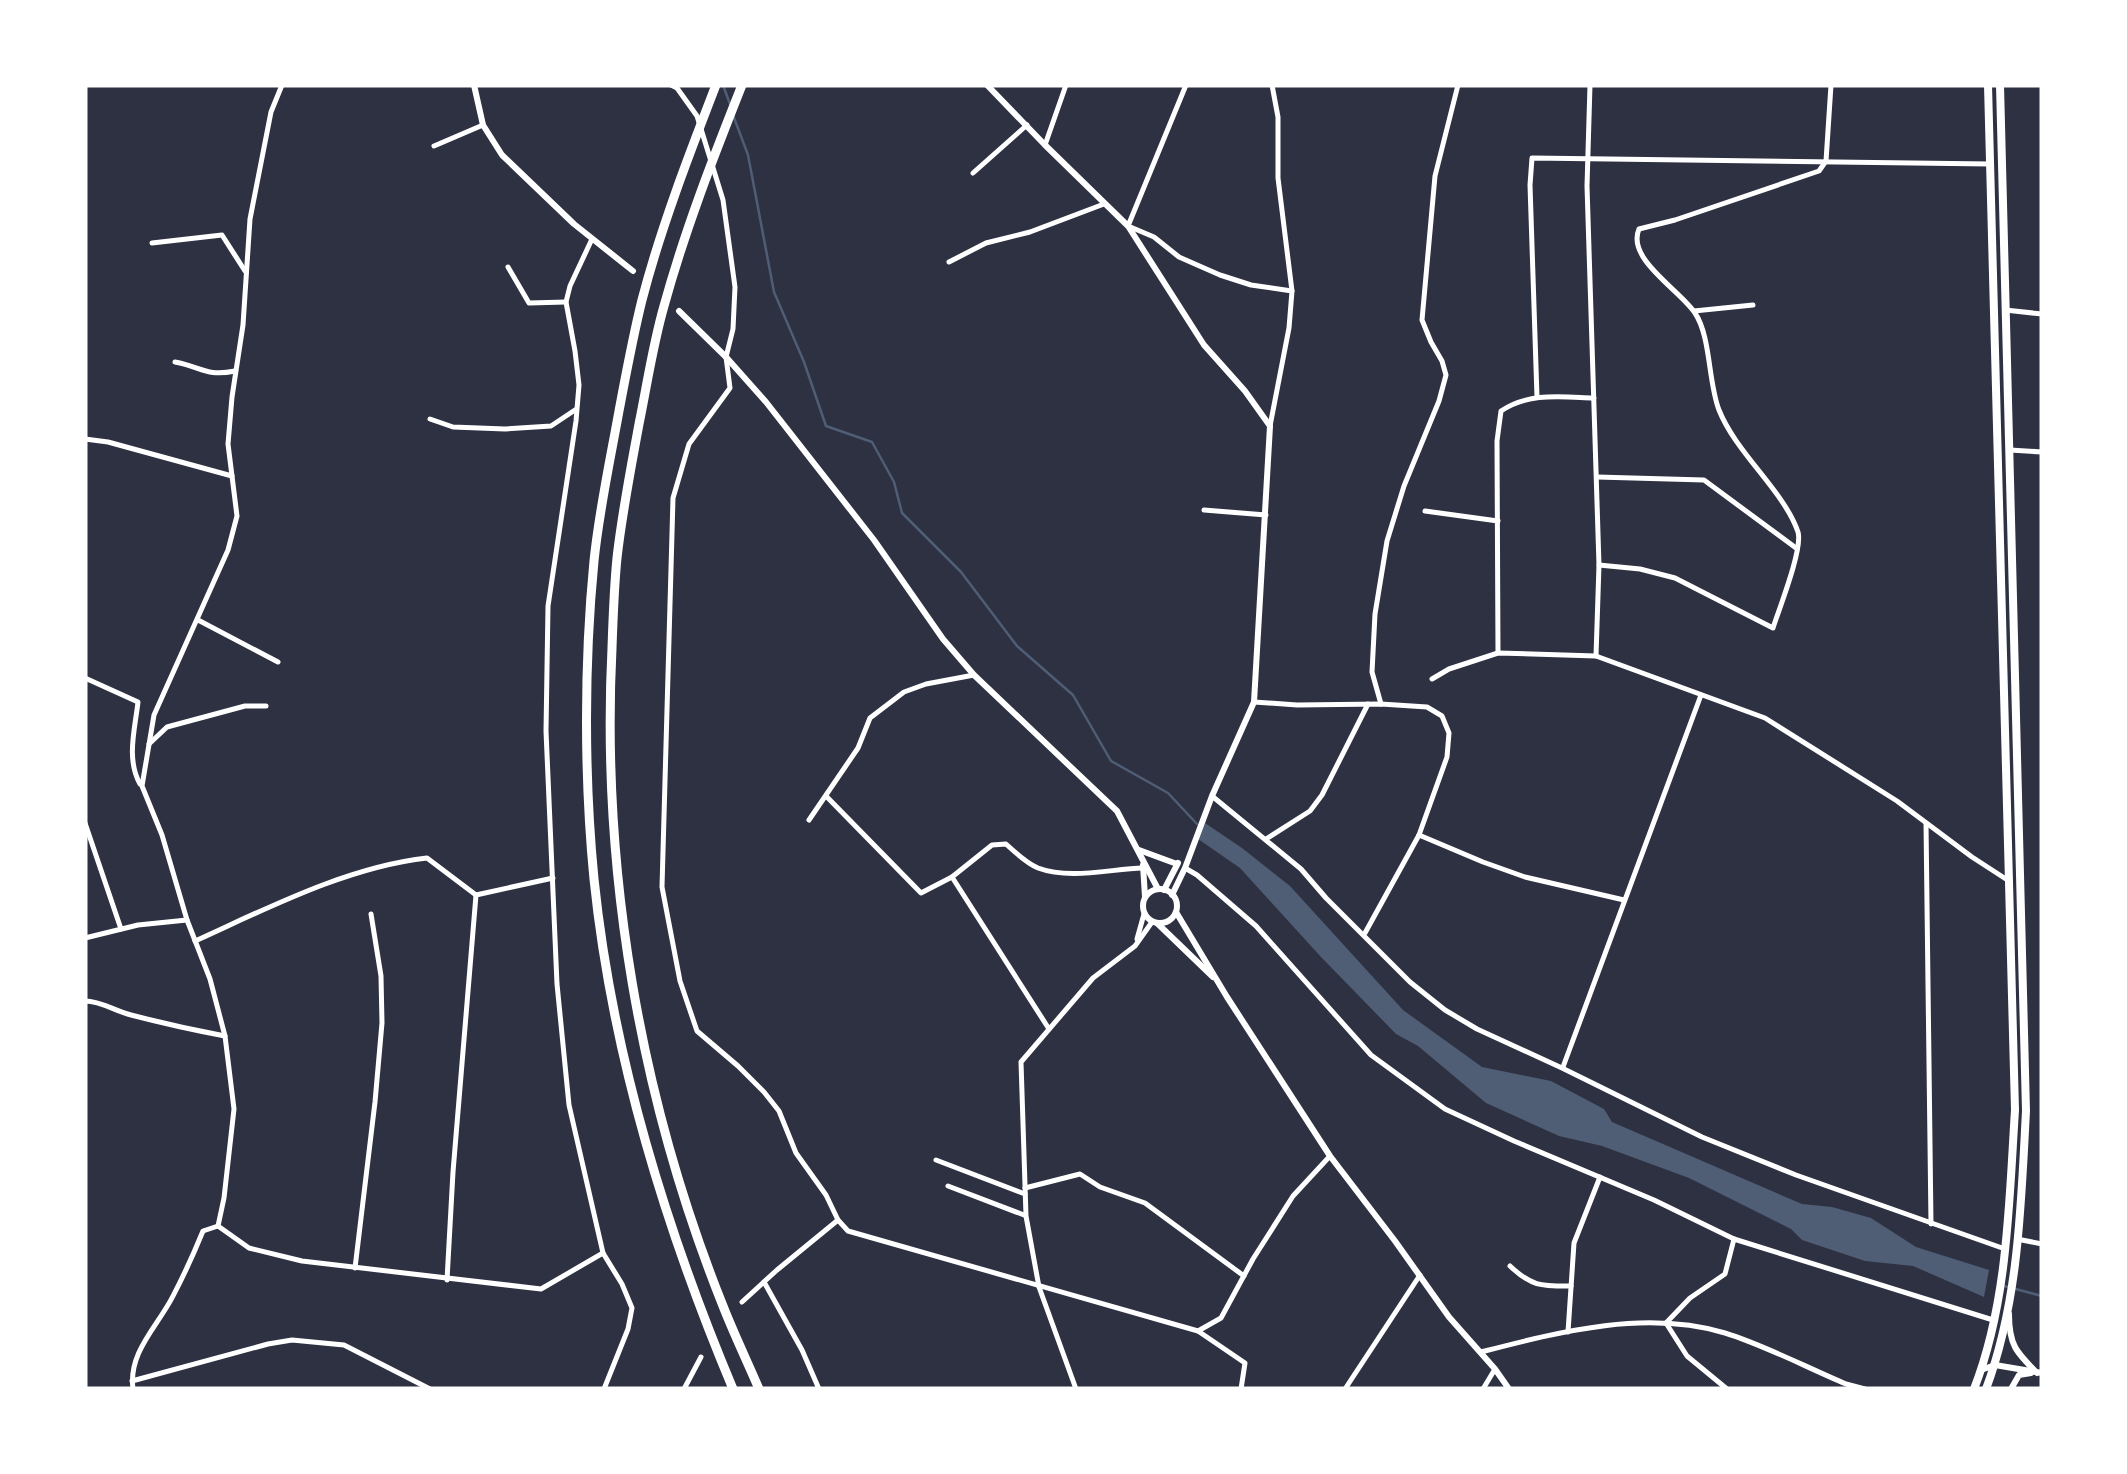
<svg xmlns="http://www.w3.org/2000/svg" width="2127" height="1474" viewBox="0 0 2127 1474" font-family="'Varela Round',sans-serif">
	<style>
		.water { fill: #4f5d75 }
		.lines { fill: none; stroke-linecap: round; stroke-linejoin: round }
		.stream { stroke: #4f5d75; stroke-width: 2.5 }
		.minor { stroke: #fff; stroke-width: 5 }
		.tertiary { stroke: #fff; stroke-width: 6 }
		.secondary { stroke: #fff; stroke-width: 8 }
		.motorway { stroke: #fff; stroke-width: 9 }
	</style>
	<rect width="100%" height="100%" fill="#2d3142"/>
	<path class="water" d="M1205,823L1242,848L1290,886L1403,1010L1482,1067L1551,1081L1604,1109L1612,1122L1802,1204L1832,1207L1871,1218L1916,1247L1989,1270L1984,1297L1913,1266L1865,1261L1802,1240L1791,1229L1689,1178L1602,1146L1559,1136L1486,1103L1418,1046L1396,1034L1321,957L1240,868L1198,839Z"/>
	<g class="lines">
		<g class="stream">
			<path d="M723,85L731,107"/>
			<path d="M733,115L748,155L774,292L804,362L826,426L872,442L894,482L902,513L961,572L1017,646L1073,695L1111,761L1168,793L1197,824"/>
			<path d="M2004,1286L2042,1296"/>
		</g>
		<g class="minor">
			<path d="M671,85L677,88L697,116L723,200L735,287L733,329L726,357L730,388L689,444L673,498L662,887L680,981L697,1031L738,1066L764,1092L779,1111L796,1153L826,1195L838,1220"/>
			<path d="M1186,85L1128,226L1154,237L1179,257L1220,275L1251,285L1292,291"/>
			<path d="M1590,85L1587,186L1599,565L1596,656"/>
			<path d="M1045,145L1066,85"/>
			<path d="M434,146L483,125"/>
			<path d="M973,173L1027,125"/>
			<path d="M592,239L570,286L566,302L575,351L579,385L576,421L548,606L546,731L557,984L569,1105L603,1253L622,1284L632,1308L628,1329L604,1389"/>
			<path d="M152,243L222,235L245,271"/>
			<path d="M949,262L986,243L1030,232L1104,204"/>
			<path d="M508,267L529,303L566,302"/>
			<path d="M2005,310L2042,314"/>
			<path d="M1694,311L1753,305"/>
			<path d="M175,362C202,367 206,377 235,371"/>
			<path d="M1537,397L1530,185L1532,158L1990,164"/>
			<path d="M430,419L453,427L505,429L551,426L575,410"/>
			<path d="M1270,426L1289,328L1292,291L1278,178V117L1272,85"/>
			<path d="M85,439L108,442L232,476"/>
			<path d="M2010,450L2042,452"/>
			<path d="M1597,477L1704,480L1796,548"/>
			<path d="M1204,510L1266,515"/>
			<path d="M1425,511L1498,521"/>
			<path d="M1599,565L1640,569L1675,578L1773,628C1779,609 1803,549 1798,532C1784,491 1736,453 1719,410C1708,382 1711,337 1695,313C1680,290 1626,259 1639,229L1675,220L1819,171L1826,161L1831,85"/>
			<path d="M198,620L278,662"/>
			<path d="M1498,652L1497,441L1501,411C1529,392 1562,397 1594,398"/>
			<path d="M85,678L138,702C135,729 126,759 140,784"/>
			<path d="M1432,679L1449,669L1498,653L1596,656L1765,718L1897,801L1972,857L2009,881"/>
			<path d="M1254,702L1297,705L1381,704L1427,707L1442,716L1449,733L1447,757L1419,835L1365,933"/>
			<path d="M1381,704L1372,672L1375,614L1387,541L1404,486L1439,401L1446,375L1442,361L1431,342L1422,320L1435,176L1458,85"/>
			<path d="M149,744L167,727L245,706H266"/>
			<path d="M826,796L921,893L952,877L1049,1029"/>
			<path d="M1212,796L1301,869L1326,898L1410,982L1445,1010L1477,1029L1562,1068L1702,1137L1796,1175L2005,1249"/>
			<path d="M809,820L858,748L870,718L904,692L926,684L974,675"/>
			<path d="M85,823L121,929"/>
			<path d="M1926,823L1931,1224"/>
			<path d="M1419,835L1483,862L1525,877L1624,900"/>
			<path d="M1266,839L1310,811L1322,795L1368,704"/>
			<path d="M1185,868L1197,875L1256,926L1371,1055L1445,1109L1514,1141L1654,1200L1734,1239L1993,1320"/>
			<path d="M952,877L992,845L1006,844C1016,853 1026,863 1038,868C1070,880 1110,869 1143,868"/>
			<path d="M85,938L138,925L187,920"/>
			<path d="M1137,939L1144,914"/>
			<path d="M195,941C268,908 347,867 427,858L476,895"/>
			<path d="M85,1001C101,1001 115,1011 131,1015C162,1023 193,1030 225,1036"/>
			<path d="M1563,1067L1701,695"/>
			<path d="M936,1160L1025,1194"/>
			<path d="M948,1186L1024,1215"/>
			<path d="M1025,1188L1080,1174L1100,1187L1145,1203L1244,1276"/>
			<path d="M218,1226L224,1198L234,1109L225,1036L210,979L187,920L162,835L142,786L154,715L228,550L237,516L228,444L232,397L243,325L250,219L271,112L282,85"/>
			<path d="M2017,1239L2042,1244"/>
			<path d="M1510,1266C1532,1287 1542,1286 1571,1286"/>
			<path d="M355,1268L375,1102L382,1023L381,976L371,914"/>
			<path d="M447,1280L453,1172L476,895L553,878"/>
			<path d="M764,1282L802,1350L819,1389"/>
			<path d="M742,1302L777,1270L838,1220L848,1231L1198,1331L1221,1318L1253,1259L1293,1196L1330,1156"/>
			<path d="M1666,1323L1690,1298L1725,1274L1734,1239"/>
			<path d="M1666,1323L1687,1356L1727,1389"/>
			<path d="M1198,1331L1245,1363L1241,1389"/>
			<path d="M1568,1332L1574,1243L1600,1177"/>
			<path d="M1481,1352C1559,1332 1645,1309 1725,1333C1764,1345 1808,1368 1846,1384L1865,1389"/>
			<path d="M132,1381L268,1344L292,1340L344,1345L430,1389"/>
			<path d="M133,1389C128,1352 158,1326 173,1296C184,1275 194,1253 203,1231L218,1226L249,1248L302,1261L541,1289L603,1253"/>
			<path d="M684,1389L701,1357"/>
			<path d="M1076,1389L1039,1287L1026,1216L1021,1062L1093,978L1135,946L1152,922"/>
			<path d="M1345,1389L1420,1275"/>
			<path d="M1483,1389L1495,1369"/>
		</g>
		<g class="tertiary">
			<path d="M474,85L483,125L502,155L574,224L633,271"/>
			<path d="M987,85L1045,145L1128,226L1204,345L1245,391L1270,426L1254,702L1212,796L1185,868L1172,895"/>
			<path d="M679,311L726,357L766,402L874,540L943,639L974,675L1117,811L1158,889"/>
			<path d="M1139,850L1177,864"/>
			<path d="M1143,865L1145,897"/>
			<circle cx="1160" cy="906" r="17"/>
			<path d="M1164,890L1178,863"/>
			<path d="M1176,912L1227,997L1330,1156L1395,1241L1449,1317L1495,1369L1509,1389"/>
			<path d="M1158,924L1213,977"/>
			<path d="M2009,1314C2009,1345 2016,1352 2037,1373"/>
			<path d="M1981,1370L1995,1365L2042,1373"/>
			<path d="M2011,1389L2019,1375L2031,1373"/>
		</g>
		<g class="secondary">
			<path d="M1974,1389C2008,1302 2009,1202 2015,1110L1988,85"/>
			<path d="M1986,1389C2019,1301 2021,1204 2026,1111L2000,85"/>
		</g>
		<g class="motorway">
			<path d="M716,85C689,155 661,227 642,300C633,336 626,374 619,411C610,461 599,511 594,561C584,663 584,777 594,879C612,1054 665,1227 733,1389"/>
			<path d="M742,85C713,158 685,230 664,306C653,344 647,385 639,424C631,468 622,513 617,558C614,588 613,618 612,648C601,871 640,1099 723,1306C734,1334 747,1361 759,1389"/>
		</g>
	</g>
	<rect width="2127" height="1474" fill="none" stroke="#ffffff" stroke-width="175"/>
</svg>
